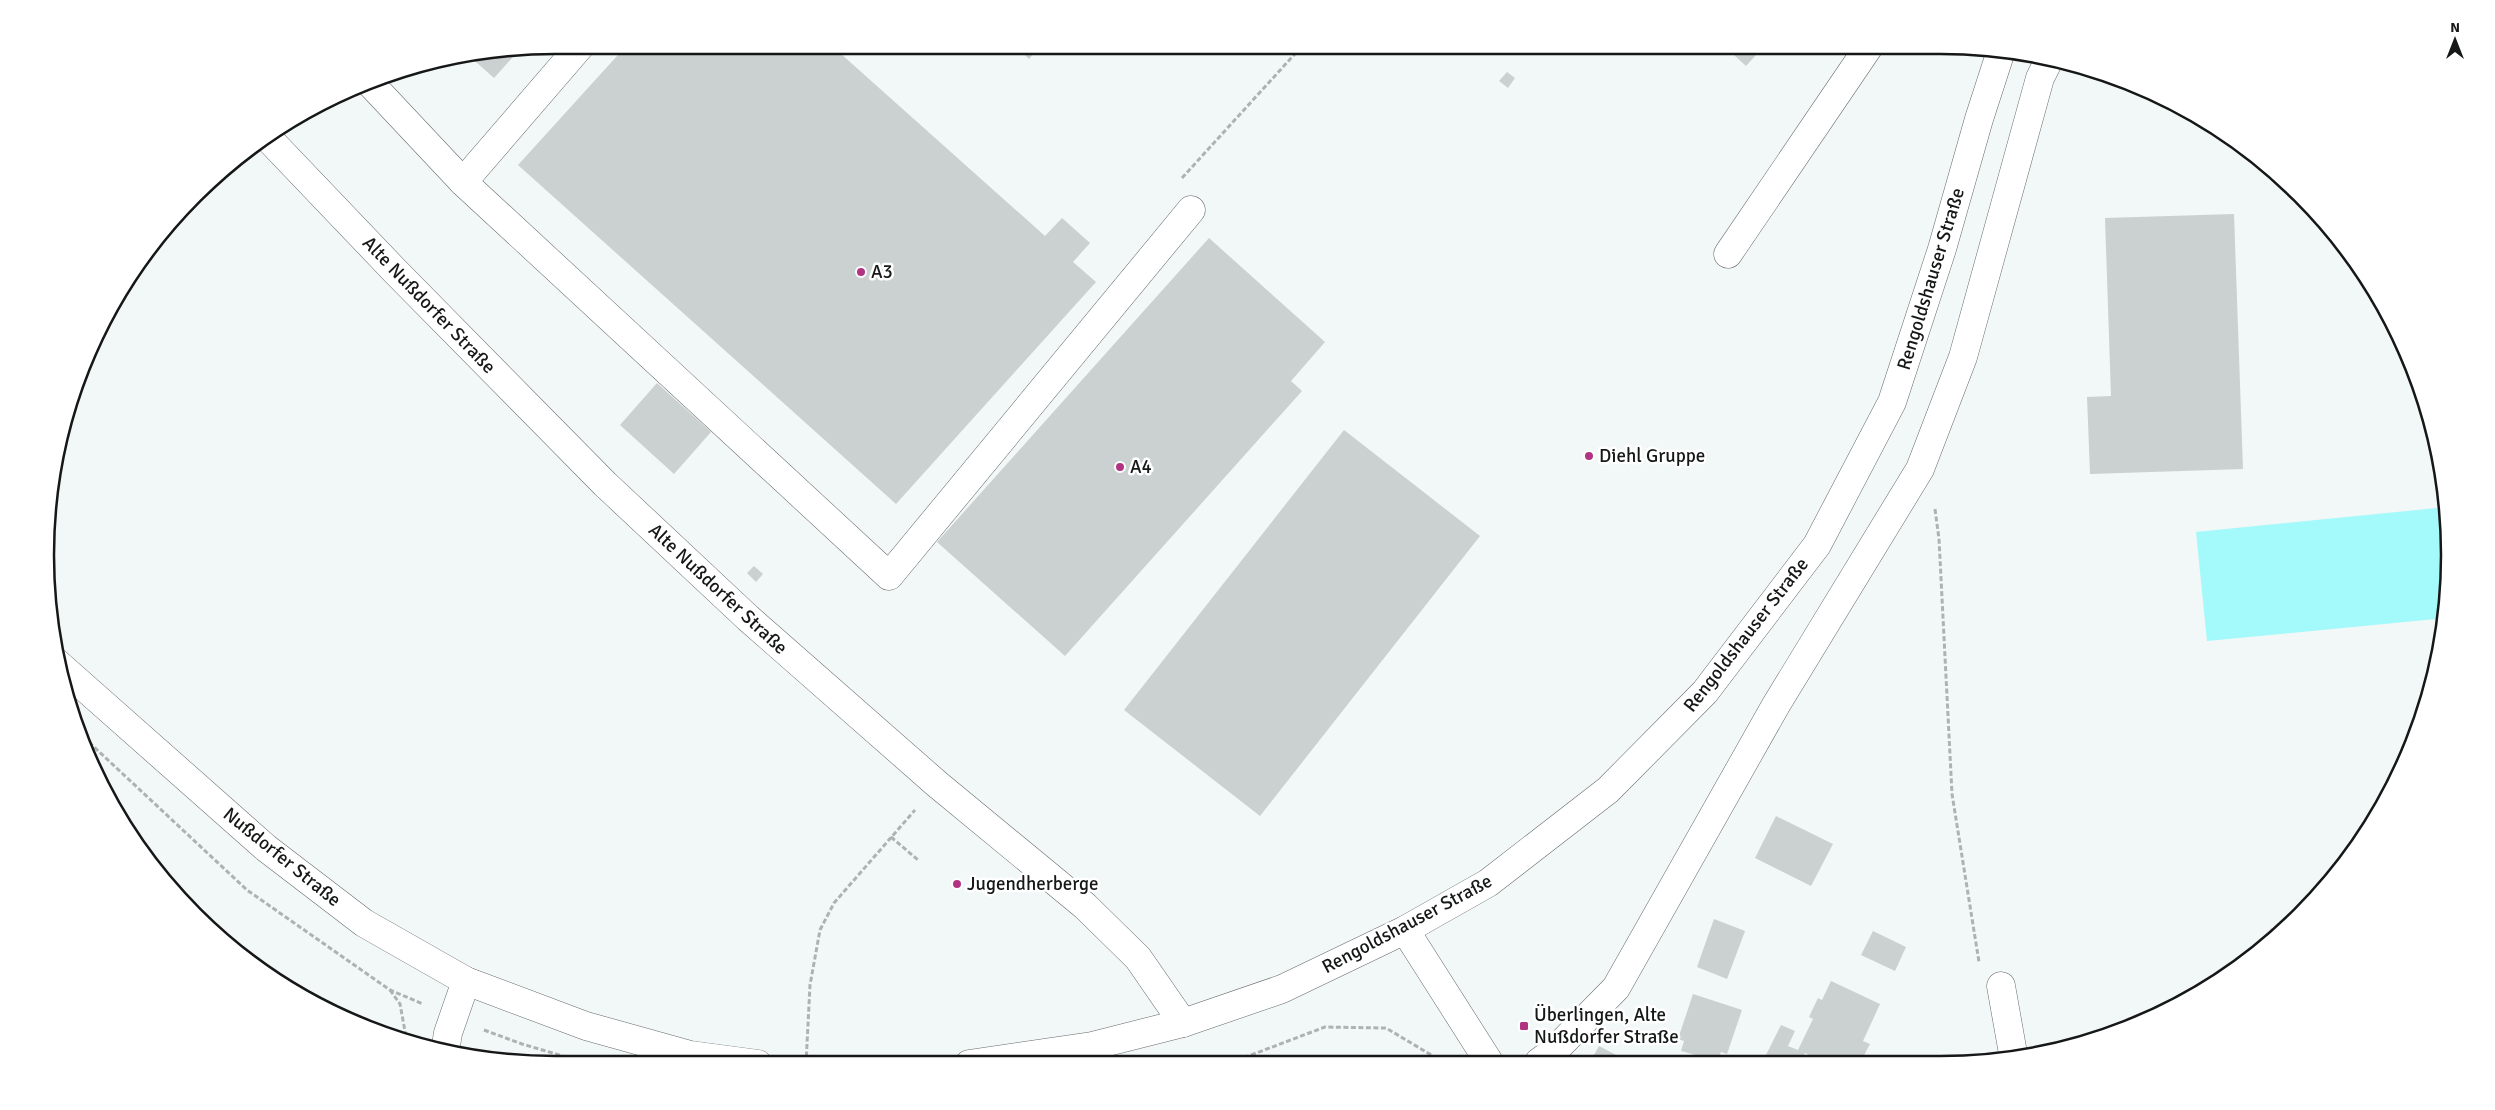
<svg xmlns="http://www.w3.org/2000/svg" width="2495" height="1110" viewBox="0 0 2495 1110" font-family="Signika,sans-serif">
	<style>
		.green { fill: #a4f9fa }
		.building { fill: #cbd0d0 }
		.lines { fill: none; stroke-linecap: round; stroke-linejoin: round }
		.minor-casing { stroke: #666b6b; stroke-width: 29 }
		.path { stroke: #aeb2b2; stroke-width: 3; stroke-dasharray: 5 2.5; stroke-linecap: butt }
		.minor { stroke: #fff; stroke-width: 28 }
		.poi-dot { fill: #b13382; stroke: #fff; stroke-width: 2 }
		.labels { text-anchor: middle; dominant-baseline: central; stroke-width: 5; stroke-linejoin: round; paint-order: stroke }
		.poi-label { font-size: 19px; fill: #161717; stroke: #fff; text-anchor: start }
		.street-label { font-size: 19px; fill: #161717; stroke: #fff }
		.rim { fill: none; stroke: #161717; stroke-width: 2.5 }
	</style>
	<rect width="100%" height="100%" fill="#f2f7f7"/>
	<g class="green">
		<path d="M2447,507L2449,522L2446,618L2207,641L2196,532Z"/>
		<path d="M530,1056L570,1063L575,1065L525,1062Z"/>
	</g>
	<g class="building">
		<path d="M627,45H831L1045,236L1062,218L1090,243L1073,262L1096,282L896,504L518,165Z"/>
		<path d="M1014,45H1041L1029,59Z"/>
		<path d="M1723,45H1765L1746,66Z"/>
		<path d="M521,48L494,78L467,54Z"/>
		<path d="M1507,72L1515,78L1508,88L1499,81Z"/>
		<path d="M2234,214L2243,469L2090,474L2087,397L2111,396L2105,218Z"/>
		<path d="M1209,238L1325,342L1291,381L1302,391L1065,656L937,542Z"/>
		<path d="M657,383L711,432L674,474L620,425Z"/>
		<path d="M1344,430L1480,536L1260,816L1124,710Z"/>
		<path d="M754,566L763,574L756,582L747,573Z"/>
		<path d="M1776,816L1833,844L1811,886L1755,858Z"/>
		<path d="M1714,919L1745,931L1727,979L1697,967Z"/>
		<path d="M2271,928L2280,934L2256,952Z"/>
		<path d="M1873,931L1906,947L1895,971L1861,955Z"/>
		<path d="M1831,981L1880,1004L1863,1041L1870,1044L1861,1061H1822L1805,1053L1801,1061H1763L1781,1025L1795,1031L1788,1046L1798,1050L1813,1019L1809,1017L1818,998L1822,1000Z"/>
		<path d="M1693,994L1742,1010L1727,1054L1721,1052L1718,1061L1681,1051L1684,1041L1678,1039Z"/>
		<path d="M1599,1046L1616,1055L1612,1062H1590Z"/>
	</g>
	<g class="lines">
		<defs>
			<g id="minor">
				<path d="M369,82L463,182L889,576L1191,210"/>
				<path d="M267,137L395,271L605,484L748,618L937,784L1085,906L1138,958L1183,1023"/>
				<path d="M463,182L581,45"/>
				<path d="M1728,254L1870,45"/>
				<path d="M57,663L266,848L364,923L466,981L586,1026L690,1055L758,1064"/>
				<path d="M1405,930L1489,1062"/>
				<path d="M2001,986L2014,1059"/>
				<path d="M445,1052L448,1033L466,981"/>
				<path d="M1539,1062L1554,1051L1616,988L1776,705L1920,469L1963,357L2040,78L2050,58"/>
				<path d="M969,1064L1092,1046L1183,1023L1282,989L1405,930L1488,883L1608,790L1705,692L1817,545L1892,402L1942,249L1979,119L2001,51"/>
			</g>
		</defs>
		<use href="#minor" class="minor-casing"/>
		<g class="path">
			<path d="M1182,178L1303,45"/>
			<path d="M1935,509L1939,539L1952,794L1979,962"/>
			<path d="M78,732L247,890L390,990L423,1004"/>
			<path d="M891,837L918,860"/>
			<path d="M390,990L400,1004L407,1042"/>
			<path d="M484,1030L522,1044L573,1059"/>
			<path d="M581,1062L590,1065"/>
			<path d="M1230,1063L1325,1027L1386,1028L1443,1062"/>
			<path d="M806,1064L810,985L820,930L834,903L915,810"/>
		</g>
		<use href="#minor" class="minor"/>
	</g>
	<g class="poi-dot">
		<circle cx="861" cy="272" r="5"/>
		<circle cx="1589" cy="456" r="5"/>
		<circle cx="1120" cy="467" r="5"/>
		<circle cx="957" cy="884" r="5"/>
		<rect x="1519" y="1021" width="10" height="10" rx="2.5"/>
	</g>
	<g class="labels">
		<g class="poi-label">
			<text x="871" y="272">A3</text>
			<text x="1599" y="456">Diehl Gruppe</text>
			<text x="1130" y="467">A4</text>
			<text x="967" y="884">Jugendherberge</text>
			<text x="1534" y="1015">Überlingen, Alte<tspan x="1534" dy="22">Nußdorfer Straße</tspan></text>
		</g>
		<g class="street-label">
			<text transform="translate(1931 279) rotate(-73)">Rengoldshauser Straße</text>
			<text transform="translate(429 305) rotate(46)">Alte Nußdorfer Straße</text>
			<text transform="translate(718 589) rotate(43)">Alte Nußdorfer Straße</text>
			<text transform="translate(1746 635) rotate(-52)">Rengoldshauser Straße</text>
			<text transform="translate(282 857) rotate(39)">Nußdorfer Straße</text>
			<text transform="translate(1407 924) rotate(-28)">Rengoldshauser Straße</text>
		</g>
	</g>
	<path d="M0 0H2495V1110H0ZM555 54H1940A501 501 0 0 1 2441 555V555A501 501 0 0 1 1940 1056H555A501 501 0 0 1 54 555V555A501 501 0 0 1 555 54Z" fill="#fff" fill-rule="evenodd"/>
	<path class="rim" d="M555 54H1940A501 501 0 0 1 2441 555V555A501 501 0 0 1 1940 1056H555A501 501 0 0 1 54 555V555A501 501 0 0 1 555 54Z"/>
	<g transform="translate(2455 40)" stroke="#ffffff" stroke-width="4" paint-order="stroke">
	<path d="M0-4L9 19L0 12L-9 19Z" fill="#161717"/>
	<text y="-8" font-size="14" font-weight="bold" text-anchor="middle" fill="#161717">N</text>
	</g>
</svg>
